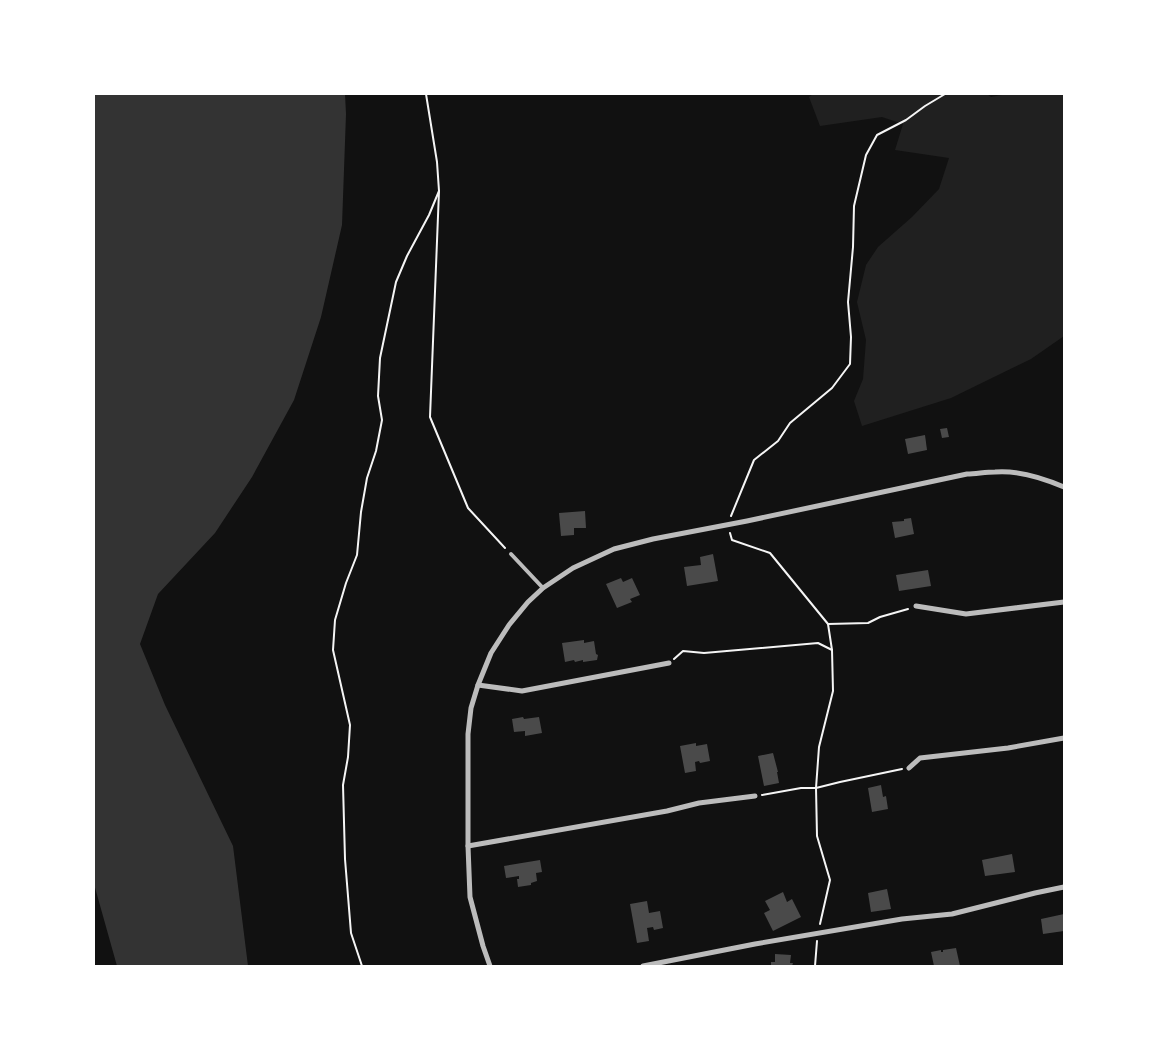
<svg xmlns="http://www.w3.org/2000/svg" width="1158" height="1060" viewBox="0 0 1158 1060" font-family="Inter,sans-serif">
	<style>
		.green { fill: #202020 }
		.water { fill: #333 }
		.building { fill: #4a4a4a }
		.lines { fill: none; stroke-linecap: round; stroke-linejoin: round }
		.path { stroke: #f5f5f5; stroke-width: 2 }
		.service { stroke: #bcbcbc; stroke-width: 4 }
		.minor { stroke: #bcbcbc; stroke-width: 5 }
	</style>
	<rect width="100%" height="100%" fill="#111"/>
	<path class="green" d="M813,94H987L991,97L1007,94H1064V336L1031,359L951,398L862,426L854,401L863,379L866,340L857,302L866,265L878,247L912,217L939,189L949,158L895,150L903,124L882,117L820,126L809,97Z"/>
	<path class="water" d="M94,94H345L346,114L342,225L321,317L294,400L252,477L215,533L158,594L140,644L165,705L233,846L248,966H117L94,884Z"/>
	<g class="building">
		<path d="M947,428L949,437L942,438L940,429Z"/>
		<path d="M925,435L927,450L908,454L905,439Z"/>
		<path d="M585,511L586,528H574V535L561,536L559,513Z"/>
		<path d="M911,518L914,534L895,538L892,522L904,521V519Z"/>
		<path d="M713,554L718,581L687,586L684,567L701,565L700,557Z"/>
		<path d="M928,570L931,586L899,591L896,575Z"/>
		<path d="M621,578L623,582L632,578L640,595L630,599L632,602L617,608L606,584Z"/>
		<path d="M584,640V643L594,641L596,654L598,655L597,660L583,662V660L575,662L574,660L565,662L562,643Z"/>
		<path d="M523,717L524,719L539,717L542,733L525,736V731L514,732L512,719Z"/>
		<path d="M696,743V746L707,744L710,761L700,763L699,761L695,762L696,771L685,773L680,746Z"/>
		<path d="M773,753L778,772H777L779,783L764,786L758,756Z"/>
		<path d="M881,785L883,797L886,796L888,809L872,812L868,788Z"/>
		<path d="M1012,854L1015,872L985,876L982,860Z"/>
		<path d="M540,860L542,872L536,873L537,881L531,883V885L518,887L517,879H519V876L506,878L504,866Z"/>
		<path d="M887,889L891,909L871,912L868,893Z"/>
		<path d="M783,892L787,902L792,899L801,917L773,931L764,913L770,910L765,901Z"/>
		<path d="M647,901L649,913L660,911L663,928L654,930L653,927L647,928L649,941L637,943L630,904Z"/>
		<path d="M1064,914V931L1043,934L1041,919Z"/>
		<path d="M956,948L960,966H934L931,952L941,950V952H943V950Z"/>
		<path d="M775,954L791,955L790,963H793L792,966H771V962H775Z"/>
	</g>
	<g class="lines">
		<g class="path">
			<path d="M426,94L437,162L439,191L430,417L468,508L505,548"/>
			<path d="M731,516L754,460L778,441L790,423L832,388L850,364L851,337L848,302L853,247L854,206L866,155L877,135L906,120L925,106L945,94"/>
			<path d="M730,533L732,540L770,553L828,624L832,650L833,691L819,747L816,788L817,836L830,880L820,924"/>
			<path d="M828,624L868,623L880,617L908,609"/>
			<path d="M674,659L683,651L704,653L818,643L832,650"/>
			<path d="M762,795L801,788H816L840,782L902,769"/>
			<path d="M362,966L351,933L345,859L343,785L348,757L350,725L333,650L335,620L346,583L357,555L361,512L367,478L376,451L382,420L378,396L380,358L396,282L407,256L429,215L439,191"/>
			<path d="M815,966L817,941"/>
		</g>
		<path class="service" d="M511,554L543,588"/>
		<g class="minor">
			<path d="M916,606L966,614L1064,602"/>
			<path d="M478,685L522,691L669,663"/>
			<path d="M909,768L920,758L1008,748L1064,738"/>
			<path d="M468,846L667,811L699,803L755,796"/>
			<path d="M490,966L483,946L470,897L468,846V734L471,708L478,685L491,653L509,625L528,602L543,588L573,568L614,549L653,539L747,521L967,474C976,474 985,472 995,472C1019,470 1043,478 1064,487"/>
			<path d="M643,966L755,944L902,919L952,914L1035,893L1064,887"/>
		</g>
	</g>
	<rect width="1158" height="1060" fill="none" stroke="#ffffff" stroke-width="190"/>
</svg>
